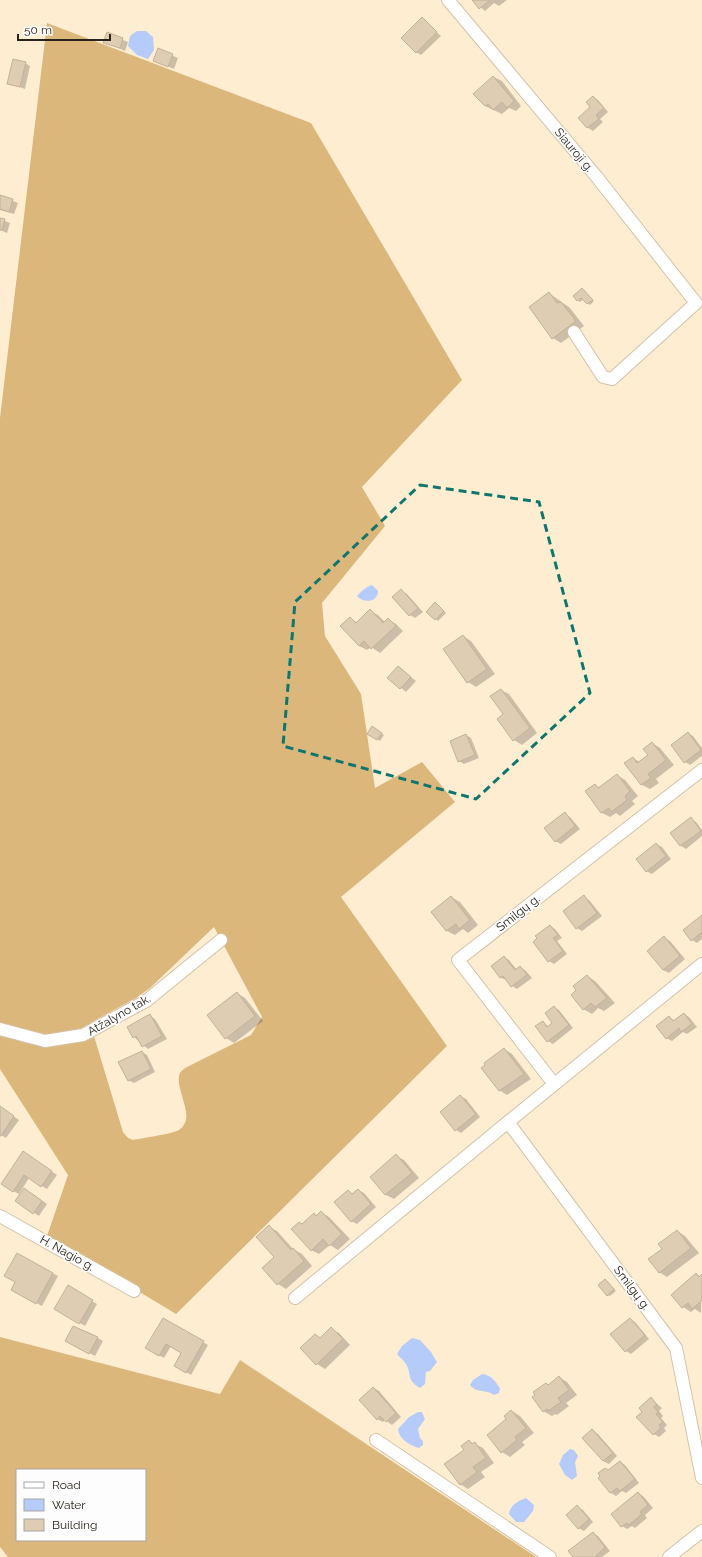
<svg xmlns="http://www.w3.org/2000/svg" width="702" height="1557" viewBox="0 0 702 1557" font-family="Raleway,sans-serif">
	<style>
		.forest { fill: #dcb77b; fill-rule: evenodd }
		.water { fill: #b5ccfb }
		.shadow { fill: #0003 }
		.building { fill: #decdb3; stroke: #c3b298 }
		.lines { fill: none; stroke-linecap: round; stroke-linejoin: round }
		.minor-casing { stroke: #d3c2a7; stroke-width: 14 }
		.minor { stroke: #fff; stroke-width: 12 }
		.marked { fill: none; stroke: #0f766e; stroke-width: 3; stroke-dasharray: 8 5; stroke-linejoin: round }
		.labels { text-anchor: middle; dominant-baseline: central; stroke-width: 3.5; stroke-linejoin: round; paint-order: stroke }
		.street-label { font-size: 12px; fill: #292319; stroke: #fdfdfd }
	</style>
	<rect width="100%" height="100%" fill="#ffedd2"/>
	<g class="forest">
		<path d="M47,23L311,123L462,380L362,487L385,526L322,603L325,636L361,694L375,788L422,762L455,802L341,897L447,1046L176,1314L47,1236L68,1175L0,1069V418ZM214,927L262,1017L251,1035L187,1067C185,1068 181,1071 180,1073C173,1089 198,1117 179,1130C172,1134 142,1138 133,1140L128,1138L123,1132L90,1023L136,998L150,988Z"/>
		<path d="M0,1337L220,1394L240,1360L536,1557H8L0,1547ZM17,1470H145V1540H17Z"/>
	</g>
	<g class="water">
		<path d="M137,31H146L153,37L154,50L148,59L137,55L128,46L130,36Z"/>
		<path d="M372,585L378,591C378,602 364,604 357,596C361,591 366,587 372,585Z"/>
		<path d="M412,1338L420,1340L431,1352L437,1362L430,1371L426,1372L425,1384L420,1388C406,1380 412,1374 406,1364C404,1360 400,1358 397,1354L402,1346Z"/>
		<path d="M482,1374C491,1375 496,1381 500,1389L499,1393L494,1395C486,1389 477,1394 470,1385L473,1380Z"/>
		<path d="M418,1412H422L425,1419L418,1429L420,1438L423,1441V1445L419,1448C410,1446 399,1439 398,1429L409,1417Z"/>
		<path d="M570,1449L574,1450L578,1456L575,1462L577,1476L572,1480L565,1475L559,1464L563,1455Z"/>
		<path d="M526,1498L534,1505L533,1511L524,1522H516L509,1514C510,1505 518,1501 526,1498Z"/>
	</g>
	<g class="shadow">
		<path d="M473,0H507L499,6L494,3L485,11Z"/>
		<path d="M422,19L441,36L421,55L416,52Z"/>
		<path d="M107,34L128,42L125,51L104,42Z"/>
		<path d="M159,50L178,58L174,69L160,63Z"/>
		<path d="M25,63L30,66L25,89L8,83Z"/>
		<path d="M494,77L502,81L521,106L516,111L509,108L502,114L485,106Z"/>
		<path d="M593,97L598,100L608,112L600,119L603,122L593,131L588,128L579,118L592,108Z"/>
		<path d="M0,196L18,203L14,214L0,210Z"/>
		<path d="M0,219L10,223L7,233L0,230Z"/>
		<path d="M582,289L594,301L590,305L584,299L580,302L574,296Z"/>
		<path d="M549,293L570,308L584,326L561,343L553,338L530,308Z"/>
		<path d="M401,591L407,594L423,612L415,618L410,615L394,597Z"/>
		<path d="M438,605L446,613L438,621L436,619Z"/>
		<path d="M370,611L378,615L385,622L388,619L396,624L403,631L380,653L371,647L367,650L359,646L350,618L358,623Z"/>
		<path d="M463,636L471,641L495,674L476,687L468,682Z"/>
		<path d="M399,667L416,681L406,692L389,678Z"/>
		<path d="M501,690L509,694L537,733L522,745L514,740L505,714Z"/>
		<path d="M373,728L384,735L380,741L369,733Z"/>
		<path d="M688,733L693,736L702,748V756L690,765L685,762L672,746Z"/>
		<path d="M466,735L471,738L479,758L464,764L459,761Z"/>
		<path d="M652,743L660,748L674,765L656,779L659,783L650,789L642,785L626,763L633,758L640,762L649,756Z"/>
		<path d="M617,775L625,780L638,796L632,801L635,804L620,816L616,813L610,817L602,813L586,791L595,785L600,788Z"/>
		<path d="M565,814L570,817L580,829L561,844L555,841Z"/>
		<path d="M691,819L696,822L702,830V836L686,849L681,846L672,833Z"/>
		<path d="M656,844L662,847L671,859L652,874L646,871Z"/>
		<path d="M451,897L460,902L478,925L468,933L463,929L455,935L447,931L432,913Z"/>
		<path d="M584,897L589,900L602,916L582,931L577,928Z"/>
		<path d="M702,916V939L697,943L692,940Z"/>
		<path d="M550,926L555,929L562,938L557,941L567,954L554,964L549,961Z"/>
		<path d="M664,938L670,941L685,959L669,973L663,970Z"/>
		<path d="M504,957L509,960L517,970L520,967L526,971L532,978L517,989L512,986L507,980L501,978L492,966Z"/>
		<path d="M587,976L595,981L615,1003L604,1011L598,1008L592,1014L583,1009L578,990Z"/>
		<path d="M237,993L245,998L263,1021L234,1043L226,1038L208,1015Z"/>
		<path d="M554,1007L559,1010L573,1028L553,1044L548,1041L543,1022L549,1027L554,1023Z"/>
		<path d="M684,1014L689,1017L697,1027L687,1034L683,1032L672,1041L666,1038L669,1017L675,1021Z"/>
		<path d="M150,1016L155,1019L167,1039L148,1049L134,1037Z"/>
		<path d="M504,1049L512,1054L531,1079L507,1095L499,1090Z"/>
		<path d="M142,1052L147,1055L155,1072L134,1083L128,1080Z"/>
		<path d="M460,1096L466,1099L480,1117L461,1133L456,1130Z"/>
		<path d="M0,1107L19,1120L6,1138L1,1135L0,1137Z"/>
		<path d="M29,1156L57,1175L47,1189L29,1178L19,1194L13,1191Z"/>
		<path d="M396,1156L404,1160L419,1178L394,1199L386,1195L371,1177Z"/>
		<path d="M358,1190L364,1193L376,1207L357,1224L351,1221L348,1191L353,1194Z"/>
		<path d="M30,1192L47,1204L39,1216L16,1201Z"/>
		<path d="M321,1212L329,1217L350,1239L338,1250L330,1245L319,1254L311,1250L302,1225L314,1214L317,1216Z"/>
		<path d="M269,1227L277,1231L293,1249L302,1254L312,1266L286,1289L278,1284L263,1268L275,1257Z"/>
		<path d="M677,1231L685,1236L699,1253L667,1277L659,1272L663,1249Z"/>
		<path d="M17,1254L58,1276L42,1306L12,1290L16,1281Z"/>
		<path d="M696,1274L701,1277L702,1276L701,1313L695,1309L691,1312L683,1307Z"/>
		<path d="M606,1280L616,1291L610,1296L607,1295Z"/>
		<path d="M68,1287L97,1304L85,1326L55,1309Z"/>
		<path d="M163,1319L208,1345L191,1375L175,1365L182,1352L171,1346L164,1358L146,1348Z"/>
		<path d="M630,1319L635,1322L649,1339L631,1354L626,1351Z"/>
		<path d="M331,1329L339,1333L350,1345L325,1369L317,1364L301,1348L315,1335L321,1338Z"/>
		<path d="M86,1331L103,1341L95,1356L66,1340Z"/>
		<path d="M559,1377L567,1382L577,1395L566,1403L569,1406L557,1415L555,1414L552,1416L543,1411L549,1385Z"/>
		<path d="M374,1388L379,1391L401,1417L392,1425L385,1420L383,1422L377,1419Z"/>
		<path d="M651,1399L662,1408L659,1411L663,1416L661,1418L667,1425L664,1428L666,1431L659,1437L654,1434L643,1412Z"/>
		<path d="M512,1411L520,1416L534,1433L522,1442L525,1445L510,1457L502,1452L507,1419Z"/>
		<path d="M592,1430L598,1434L617,1456L609,1464L603,1461L584,1438Z"/>
		<path d="M469,1441L483,1448L494,1463L481,1472L485,1477L468,1489L460,1484L465,1450Z"/>
		<path d="M620,1462L625,1465L639,1483L626,1493L622,1491L616,1496L611,1493L609,1471Z"/>
		<path d="M638,1493L643,1496L653,1508L645,1515L647,1518L635,1528L632,1526L627,1529L622,1526L612,1514Z"/>
		<path d="M577,1507L583,1510L593,1522L584,1531L578,1528Z"/>
		<path d="M593,1533L598,1536L610,1551L602,1557H574Z"/>
	</g>
	<g class="building">
		<path d="M472,0H490L479,9Z"/>
		<path d="M422,17L437,32L416,53L401,38Z"/>
		<path d="M107,32L123,38L120,48L103,43Z"/>
		<path d="M158,48L173,54L168,67L153,61Z"/>
		<path d="M13,59L26,62L20,87L7,84Z"/>
		<path d="M493,76L514,101L507,108L502,102L493,110L488,104L485,106L473,94Z"/>
		<path d="M593,96L604,108L596,115L599,119L587,128L578,118L590,107L586,102Z"/>
		<path d="M0,195L13,199L9,212L0,209Z"/>
		<path d="M0,218L5,219L2,230H0Z"/>
		<path d="M582,288L593,300L587,304L581,298L577,301L573,296Z"/>
		<path d="M549,292L557,303L561,302L576,321L552,339L529,307Z"/>
		<path d="M401,589L418,608L409,616L392,597Z"/>
		<path d="M435,602L444,611L435,620L426,612Z"/>
		<path d="M370,609L383,623L388,618L396,626L371,649L364,641L359,646L340,626L350,617L356,623Z"/>
		<path d="M463,635L487,669L467,683L443,649Z"/>
		<path d="M398,666L411,677L400,689L387,678Z"/>
		<path d="M501,689L530,728L513,741L497,719L503,714L490,696Z"/>
		<path d="M372,726L382,733L377,740L367,734Z"/>
		<path d="M688,732L701,750L684,763L671,745Z"/>
		<path d="M466,734L475,755L458,762L450,741Z"/>
		<path d="M652,742L666,760L648,774L651,778L641,785L624,763L633,757L637,763L648,755L643,749Z"/>
		<path d="M617,774L630,791L625,796L627,800L611,812L609,808L601,813L585,791L595,784L598,788Z"/>
		<path d="M565,812L575,826L555,842L544,828Z"/>
		<path d="M691,817L701,831L680,846L670,833Z"/>
		<path d="M656,843L666,856L646,872L636,859Z"/>
		<path d="M584,895L597,913L576,929L563,911Z"/>
		<path d="M451,896L470,920L459,929L456,924L446,931L431,912Z"/>
		<path d="M702,915V932L691,941L683,930Z"/>
		<path d="M550,925L558,935L553,938L563,951L548,962L533,942L537,938L535,936Z"/>
		<path d="M664,936L680,956L663,970L647,951Z"/>
		<path d="M504,956L515,970L520,966L527,975L511,987L503,976L500,978L491,966Z"/>
		<path d="M587,975L607,998L595,1007L591,1003L583,1010L571,995L576,990L573,986Z"/>
		<path d="M237,992L255,1016L225,1039L207,1015Z"/>
		<path d="M554,1006L569,1025L547,1042L535,1026L543,1021L547,1027L552,1023L545,1013Z"/>
		<path d="M684,1013L692,1024L681,1032L679,1028L666,1039L656,1026L669,1016L673,1021Z"/>
		<path d="M150,1014L162,1036L142,1047L136,1036L133,1038L127,1027Z"/>
		<path d="M504,1048L524,1074L499,1091L481,1068L485,1065L484,1063Z"/>
		<path d="M142,1051L151,1069L128,1081L118,1062Z"/>
		<path d="M460,1095L476,1114L455,1131L440,1112Z"/>
		<path d="M0,1106L14,1116L1,1136H0Z"/>
		<path d="M23,1151L52,1171L41,1187L24,1175L13,1192L1,1184Z"/>
		<path d="M396,1154L412,1173L385,1195L370,1177Z"/>
		<path d="M24,1188L42,1201L33,1214L15,1201Z"/>
		<path d="M358,1189L371,1204L351,1222L334,1202L348,1190L352,1194Z"/>
		<path d="M321,1211L342,1234L329,1246L323,1239L311,1251L291,1229L299,1222L302,1224L314,1213L316,1216Z"/>
		<path d="M269,1225L291,1250L293,1248L304,1261L277,1285L262,1268L274,1257L256,1237Z"/>
		<path d="M677,1230L691,1248L659,1273L648,1259L662,1249L658,1244Z"/>
		<path d="M17,1253L53,1273L36,1304L11,1290L15,1282L4,1276Z"/>
		<path d="M696,1273L699,1277L702,1274V1300L692,1309L688,1303L682,1308L671,1295Z"/>
		<path d="M605,1279L614,1289L607,1296L598,1285Z"/>
		<path d="M68,1285L93,1300L79,1324L54,1309Z"/>
		<path d="M163,1318L204,1341L186,1373L174,1366L181,1353L166,1344L159,1356L145,1348Z"/>
		<path d="M630,1318L645,1335L625,1352L610,1334Z"/>
		<path d="M73,1326L98,1337L89,1354L65,1341Z"/>
		<path d="M331,1327L343,1339L316,1365L300,1348L315,1334L320,1338Z"/>
		<path d="M559,1376L569,1390L558,1398L561,1402L548,1411L547,1409L543,1412L532,1397L535,1395L533,1392L546,1383L548,1385Z"/>
		<path d="M373,1387L396,1413L386,1422L380,1416L377,1420L359,1400Z"/>
		<path d="M651,1397L657,1405L654,1407L658,1412L656,1414L663,1422L659,1425L661,1428L653,1435L636,1417L642,1412L639,1408Z"/>
		<path d="M511,1410L526,1428L515,1437L517,1440L501,1453L487,1435L506,1419L504,1416Z"/>
		<path d="M592,1429L613,1453L603,1461L582,1438Z"/>
		<path d="M469,1440L472,1444L475,1442L486,1458L473,1467L477,1472L460,1485L444,1464L464,1450L461,1446Z"/>
		<path d="M620,1461L635,1479L620,1491L617,1488L610,1493L598,1478L600,1476L598,1473L605,1468L608,1470Z"/>
		<path d="M638,1492L648,1505L640,1512L642,1514L629,1525L627,1523L621,1527L611,1514Z"/>
		<path d="M577,1505L589,1519L578,1529L566,1515Z"/>
		<path d="M593,1532L605,1547L595,1557H573L568,1551Z"/>
	</g>
	<g class="lines">
		<defs>
			<g id="minor">
				<path d="M448,0L596,176L696,303L612,379L603,377L574,332"/>
				<path d="M702,964L508,1122L676,1348L702,1478"/>
				<path d="M0,1029L45,1041L83,1035L146,1001L221,940"/>
				<path d="M554,1084L458,960L702,770"/>
				<path d="M0,1216L134,1291"/>
				<path d="M295,1298L508,1122"/>
				<path d="M376,1440L550,1557"/>
				<path d="M669,1557L702,1531"/>
			</g>
		</defs>
		<use href="#minor" class="minor-casing"/>
		<use href="#minor" class="minor"/>
	</g>
	<path class="marked" d="M420,485L539,502L590,693L476,799L283,746L295,602Z"/>
	<g class="labels">
		<g class="street-label">
			<text transform="translate(574 150) rotate(50)">Siauroji g.</text>
			<text transform="translate(518 913) rotate(-38)">Smilgų g.</text>
			<text transform="translate(119 1015) rotate(-30)">Atžalyno tak.</text>
			<text transform="translate(67 1253) rotate(29)">H. Nagio g.</text>
			<text transform="translate(632 1288) rotate(53)">Smilgų g.</text>
		</g>
	</g>
	<rect x="16" y="1469" width="130" height="72" fill="#fdfdfd" stroke="#a8a6a2"/>
	<rect x="24" y="1482" width="20" height="6" fill="#ffffff" stroke="#a8a6a2"/>
	<text x="52" y="1489" font-size="12" fill="#292319">Road</text>
	<rect x="24" y="1499" width="20" height="12" fill="#b5ccfb" stroke="#a8a6a2"/>
	<text x="52" y="1509" font-size="12" fill="#292319">Water</text>
	<rect x="24" y="1519" width="20" height="12" fill="#decdb3" stroke="#a8a6a2"/>
	<text x="52" y="1529" font-size="12" fill="#292319">Building</text>
	<path d="M18 34v6h92v-6" fill="none" stroke="#292319" stroke-width="2"/>
	<text x="24" y="34" font-size="12" fill="#292319" stroke="#fdfdfd" stroke-width="3" paint-order="stroke">50 m</text>
</svg>
